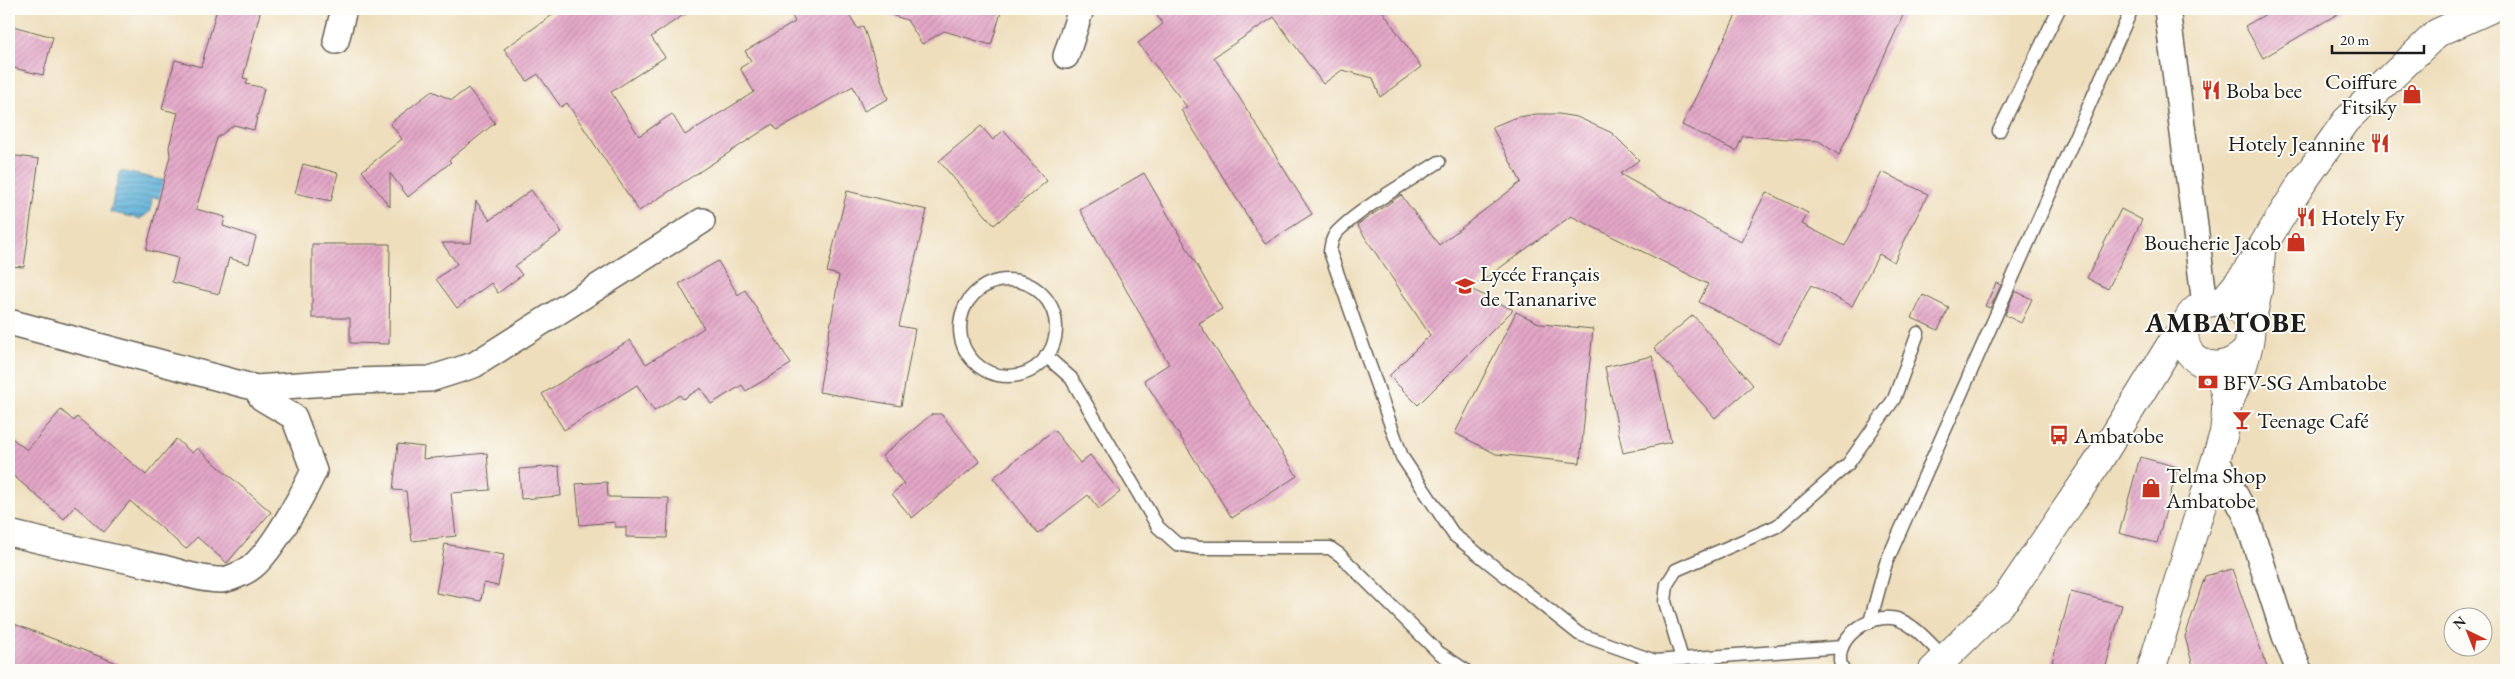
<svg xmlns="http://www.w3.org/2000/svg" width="2515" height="679" viewBox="0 0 2515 679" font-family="'EB Garamond',serif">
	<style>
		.water { fill: url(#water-rules); stroke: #3c667a }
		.building { fill: url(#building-hatch) }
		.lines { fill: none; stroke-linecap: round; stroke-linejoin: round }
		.lane-casing { stroke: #666054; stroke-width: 15 }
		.street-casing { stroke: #666054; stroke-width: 28 }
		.secondary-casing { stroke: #666054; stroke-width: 30 }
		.lane { stroke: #fff; stroke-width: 12 }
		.street { stroke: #fff; stroke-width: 25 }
		.secondary { stroke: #fff; stroke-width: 28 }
		.labels { text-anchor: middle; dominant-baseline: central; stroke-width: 4; stroke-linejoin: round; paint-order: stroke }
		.poi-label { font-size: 22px; fill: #1c1c1c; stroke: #fdfcf7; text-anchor: start }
		.district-label { font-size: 28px; font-weight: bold; letter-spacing: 1px; fill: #1c1c1c; stroke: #fdfcf7 }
	</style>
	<defs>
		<pattern id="water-rules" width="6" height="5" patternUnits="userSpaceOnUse" patternTransform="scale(1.25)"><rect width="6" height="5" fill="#5bafd7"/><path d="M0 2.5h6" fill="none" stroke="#4a8eae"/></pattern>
		<pattern id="building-hatch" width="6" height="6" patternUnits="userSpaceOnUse" patternTransform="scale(1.25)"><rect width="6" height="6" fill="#e3a6c7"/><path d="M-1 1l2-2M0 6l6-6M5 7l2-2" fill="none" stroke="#c28eaa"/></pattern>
	</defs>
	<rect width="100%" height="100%" fill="#fdfcf7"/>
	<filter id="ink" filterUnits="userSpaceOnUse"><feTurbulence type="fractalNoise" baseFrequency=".02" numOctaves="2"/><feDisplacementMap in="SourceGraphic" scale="10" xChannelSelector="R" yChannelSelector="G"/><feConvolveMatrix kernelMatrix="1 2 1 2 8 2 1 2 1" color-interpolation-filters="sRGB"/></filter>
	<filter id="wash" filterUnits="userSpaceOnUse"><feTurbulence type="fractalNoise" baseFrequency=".0096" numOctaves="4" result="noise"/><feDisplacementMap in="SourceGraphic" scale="20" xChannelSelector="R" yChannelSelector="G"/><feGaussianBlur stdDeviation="1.12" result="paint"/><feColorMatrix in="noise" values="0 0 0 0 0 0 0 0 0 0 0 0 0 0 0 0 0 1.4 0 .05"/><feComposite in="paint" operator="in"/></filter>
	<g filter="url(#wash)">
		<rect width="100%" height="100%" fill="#eedebc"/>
		<path class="water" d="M120,171L172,182L168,200L152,197L151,211L140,219L110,212Z"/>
		<g id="blocks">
			<g class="building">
				<path d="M217,9H261L243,78L248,79L246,84L264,88L254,130L234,125L217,138L196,209L225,217L223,226L256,237L249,264L229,258L219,294L172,282L178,258L146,250L170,156L169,147L178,113L162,109L175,60L201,67Z"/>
				<path d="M561,9H692L651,37L665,57L611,92L639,136L672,114L685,135L754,92L740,68L751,61L745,51L795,22L792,16L806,9H846L858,29L863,26L888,99L864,111L853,86L777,130L773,124L639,211L567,103L561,107L538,74L527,81L504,49Z"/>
				<path d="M891,9H987L1001,13L991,45L944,31L922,44L907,20L891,15Z"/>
				<path d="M1152,9H1381L1421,67L1380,97L1373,78L1342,70L1323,84L1274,17L1214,57L1312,214L1265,244L1181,110L1187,107L1138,43L1163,24Z"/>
				<path d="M1739,9H1906L1839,155L1819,141L1743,136L1736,151L1682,125Z"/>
				<path d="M2275,9H2346L2263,58L2245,26Z"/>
				<path d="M9,25L53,37L43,75L9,67Z"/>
				<path d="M468,88L495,123L449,160L451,162L408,197L390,173V207L362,171L402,139L390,123L432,91L452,100Z"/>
				<path d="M1536,114H1558L1577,117L1612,133L1639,160L1620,174L1741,242L1766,192L1808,213L1802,224L1845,246L1882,172L1928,194L1894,262L1879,254L1852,306L1811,285L1780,344L1699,302L1708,284L1571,216L1471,289L1513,310L1418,405L1389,376L1430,335L1357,225L1401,195L1439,245L1521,182L1492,127L1514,118Z"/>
				<path d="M981,126L993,140L1004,130L1047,181L994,225L939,161Z"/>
				<path d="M9,155L39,159L24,267L9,266Z"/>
				<path d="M303,164L338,173L331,201L295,193Z"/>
				<path d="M1144,173L1222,309L1199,323L1297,476L1232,518L1144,380L1169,364L1080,210Z"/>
				<path d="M531,190L562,232L515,266L522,275L498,293L491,283L457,308L436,279L457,264L442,243H471L476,201L490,220Z"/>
				<path d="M847,191L927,210L899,326L915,329L901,406L819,392L839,275L827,272Z"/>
				<path d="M2121,209L2142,220L2108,289L2087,278Z"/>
				<path d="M312,244H390L389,344L350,343V318H312Z"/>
				<path d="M718,261L738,295L745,290L791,364L746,391L742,385L711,404L701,388L683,399L680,395L654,411L637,385L564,430L542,394L630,340L646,364L704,328L679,284Z"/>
				<path d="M1996,283L2001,285L1990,308L1985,306Z"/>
				<path d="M2015,291L2032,299L2021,323L2005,315Z"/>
				<path d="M1923,295L1949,308L1938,330L1912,318Z"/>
				<path d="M1516,312L1541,324L1593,329L1580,463L1496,454L1455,433Z"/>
				<path d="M1693,315L1753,385L1715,418L1654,348Z"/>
				<path d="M1652,356L1671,442L1623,453L1605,367Z"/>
				<path d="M61,410L74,421L77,417L146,475L176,439L192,453L197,448L271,512L227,563L197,537L186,549L130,501L104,532L75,506L64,519L9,472V436L27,450Z"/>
				<path d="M932,414H941L980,462L912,518L892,494L904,484L882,456Z"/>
				<path d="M1054,430L1080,463L1090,455L1120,492L1099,509L1088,495L1038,534L993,478Z"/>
				<path d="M398,444L424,447L423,459L487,453L490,490L451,493L456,536L412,541L406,491L393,490Z"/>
				<path d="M2140,457L2178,467L2157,543L2119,533Z"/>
				<path d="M559,466L561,496L521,499L519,469Z"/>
				<path d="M607,482L608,497L669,498L667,538L626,537V527H615V522L580,525L576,484Z"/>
				<path d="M445,544L504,555L498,586L484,583L481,601L436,593Z"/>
				<path d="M2232,569L2268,670H2194L2185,637L2205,576Z"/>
				<path d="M2071,592L2122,605L2105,670H2084L2052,662Z"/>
				<path d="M9,622L130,668V670H9Z"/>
			</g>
		</g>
	</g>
	<g filter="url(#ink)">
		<use href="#blocks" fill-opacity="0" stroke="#666054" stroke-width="1"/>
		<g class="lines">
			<defs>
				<g id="lane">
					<path d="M1999,131L2059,9"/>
					<path d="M1439,162C1409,181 1362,207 1338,231C1332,237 1331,244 1330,252L1402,457L1454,535L1579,634L1655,661L1842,647"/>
					<circle cx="1008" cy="328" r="48"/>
					<path d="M1046,356L1071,378L1158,527L1177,544L1199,548H1330L1340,555L1438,652L1465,670"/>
					<path d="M1870,622L1886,563L2130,13V9"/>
					<path d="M1682,659L1665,602L1667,584L1676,570L1777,526L1848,464L1894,399L1918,333"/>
					<path d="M1843,670C1828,641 1871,611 1897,619C1916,625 1931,645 1945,658"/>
				</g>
				<g id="street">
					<path d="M2167,9L2205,304"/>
					<path d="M336,41L344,9"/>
					<path d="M1066,56L1081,9"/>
					<path d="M9,322L256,388L355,381L430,379L474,365L702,221"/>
					<path d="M2217,461L2246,515L2285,636L2299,670"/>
					<path d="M9,533C58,545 108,556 158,567C178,571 199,580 221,580C228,580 246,572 252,567C273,550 302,496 314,471L294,417L262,398L256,388"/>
				</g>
				<g id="secondary">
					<path d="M2223,301L2244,276L2300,186L2346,121L2437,33L2490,9"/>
					<path d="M2250,329L2258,290L2261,251"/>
					<path d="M2228,404C2235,390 2253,342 2250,328C2243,294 2195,293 2186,325C2176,361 2218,380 2245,352"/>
					<path d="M1933,670L2006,598L2098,462L2171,344L2185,327"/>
					<path d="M2151,670L2224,433C2227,408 2229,389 2214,367"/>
				</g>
			</defs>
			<use href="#lane" class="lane-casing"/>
			<use href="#street" class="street-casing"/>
			<use href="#secondary" class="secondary-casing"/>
			<use href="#lane" class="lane"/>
			<use href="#street" class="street"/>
			<use href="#secondary" class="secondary"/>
		</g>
	</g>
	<defs>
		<symbol id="restaurant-bare" viewBox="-9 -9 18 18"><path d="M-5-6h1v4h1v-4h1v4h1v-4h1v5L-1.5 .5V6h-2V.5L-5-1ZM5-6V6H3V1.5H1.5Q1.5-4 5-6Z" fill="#c8321e" stroke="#fdfcf7" stroke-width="2.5" paint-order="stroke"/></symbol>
		<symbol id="shop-bare" viewBox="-9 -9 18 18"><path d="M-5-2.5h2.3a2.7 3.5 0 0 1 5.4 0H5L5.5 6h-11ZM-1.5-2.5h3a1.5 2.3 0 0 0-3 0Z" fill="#c8321e" stroke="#fdfcf7" stroke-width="2.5" paint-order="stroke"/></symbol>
		<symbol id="school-bare" viewBox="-9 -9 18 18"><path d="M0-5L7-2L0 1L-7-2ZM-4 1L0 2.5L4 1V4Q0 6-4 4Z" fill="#c8321e" stroke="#fdfcf7" stroke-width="2.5" paint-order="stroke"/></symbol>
		<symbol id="bank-bare" viewBox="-9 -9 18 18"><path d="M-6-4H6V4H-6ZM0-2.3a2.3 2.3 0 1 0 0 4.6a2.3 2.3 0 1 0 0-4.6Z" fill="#c8321e" stroke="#fdfcf7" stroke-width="2.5" paint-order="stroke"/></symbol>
		<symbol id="bar-bare" viewBox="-9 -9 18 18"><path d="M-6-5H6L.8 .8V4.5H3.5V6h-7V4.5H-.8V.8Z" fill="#c8321e" stroke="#fdfcf7" stroke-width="2.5" paint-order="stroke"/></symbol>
		<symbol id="bus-bare" viewBox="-9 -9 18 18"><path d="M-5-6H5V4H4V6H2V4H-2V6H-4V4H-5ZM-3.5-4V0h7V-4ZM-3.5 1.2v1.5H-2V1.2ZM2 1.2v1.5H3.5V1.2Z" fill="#c8321e" stroke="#fdfcf7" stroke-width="2.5" paint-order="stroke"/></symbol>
	</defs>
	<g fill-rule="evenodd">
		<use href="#restaurant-bare" x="2197" y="76" width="28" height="28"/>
		<use href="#shop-bare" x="2398" y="80" width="28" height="28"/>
		<use href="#restaurant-bare" x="2366" y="129" width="28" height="28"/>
		<use href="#restaurant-bare" x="2292" y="203" width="28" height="28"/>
		<use href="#shop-bare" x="2282" y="228" width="28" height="28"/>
		<use href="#school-bare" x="1451" y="272" width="28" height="28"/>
		<use href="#bank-bare" x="2194" y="368" width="28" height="28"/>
		<use href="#bar-bare" x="2228" y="406" width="28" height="28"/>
		<use href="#bus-bare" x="2045" y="421" width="28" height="28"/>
		<use href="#shop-bare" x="2137" y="474" width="28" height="28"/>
	</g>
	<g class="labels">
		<g class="poi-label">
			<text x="2397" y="81" text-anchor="end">Coiffure<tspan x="2397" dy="25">Fitsiky</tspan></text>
			<text x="2226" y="90">Boba bee</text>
			<text x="2365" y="143" text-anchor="end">Hotely Jeannine</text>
			<text x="2321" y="217">Hotely Fy</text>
			<text x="2281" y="242" text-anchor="end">Boucherie Jacob</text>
			<text x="1480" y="273">Lycée Français<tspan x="1480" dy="25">de Tananarive</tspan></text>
			<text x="2223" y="382">BFV-SG Ambatobe</text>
			<text x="2257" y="420">Teenage Café</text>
			<text x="2074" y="435">Ambatobe</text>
			<text x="2166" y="475">Telma Shop<tspan x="2166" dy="25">Ambatobe</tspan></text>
		</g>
		<g class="district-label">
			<text x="2226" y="322">AMBATOBE</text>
		</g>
	</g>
	<rect width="2515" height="679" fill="none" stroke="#fdfcf7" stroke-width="30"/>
	<g transform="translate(2468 632) rotate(317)"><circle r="24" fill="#fdfcf7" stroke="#a3a29f"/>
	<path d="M0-4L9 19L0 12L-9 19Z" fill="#c8321e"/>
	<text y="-8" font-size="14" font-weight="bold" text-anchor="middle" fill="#1c1c1c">N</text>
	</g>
	<path d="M2332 45v8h92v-8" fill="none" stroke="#1c1c1c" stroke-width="2.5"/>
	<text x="2340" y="45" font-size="15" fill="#1c1c1c" stroke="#fdfcf7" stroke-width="4" paint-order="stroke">20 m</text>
</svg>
